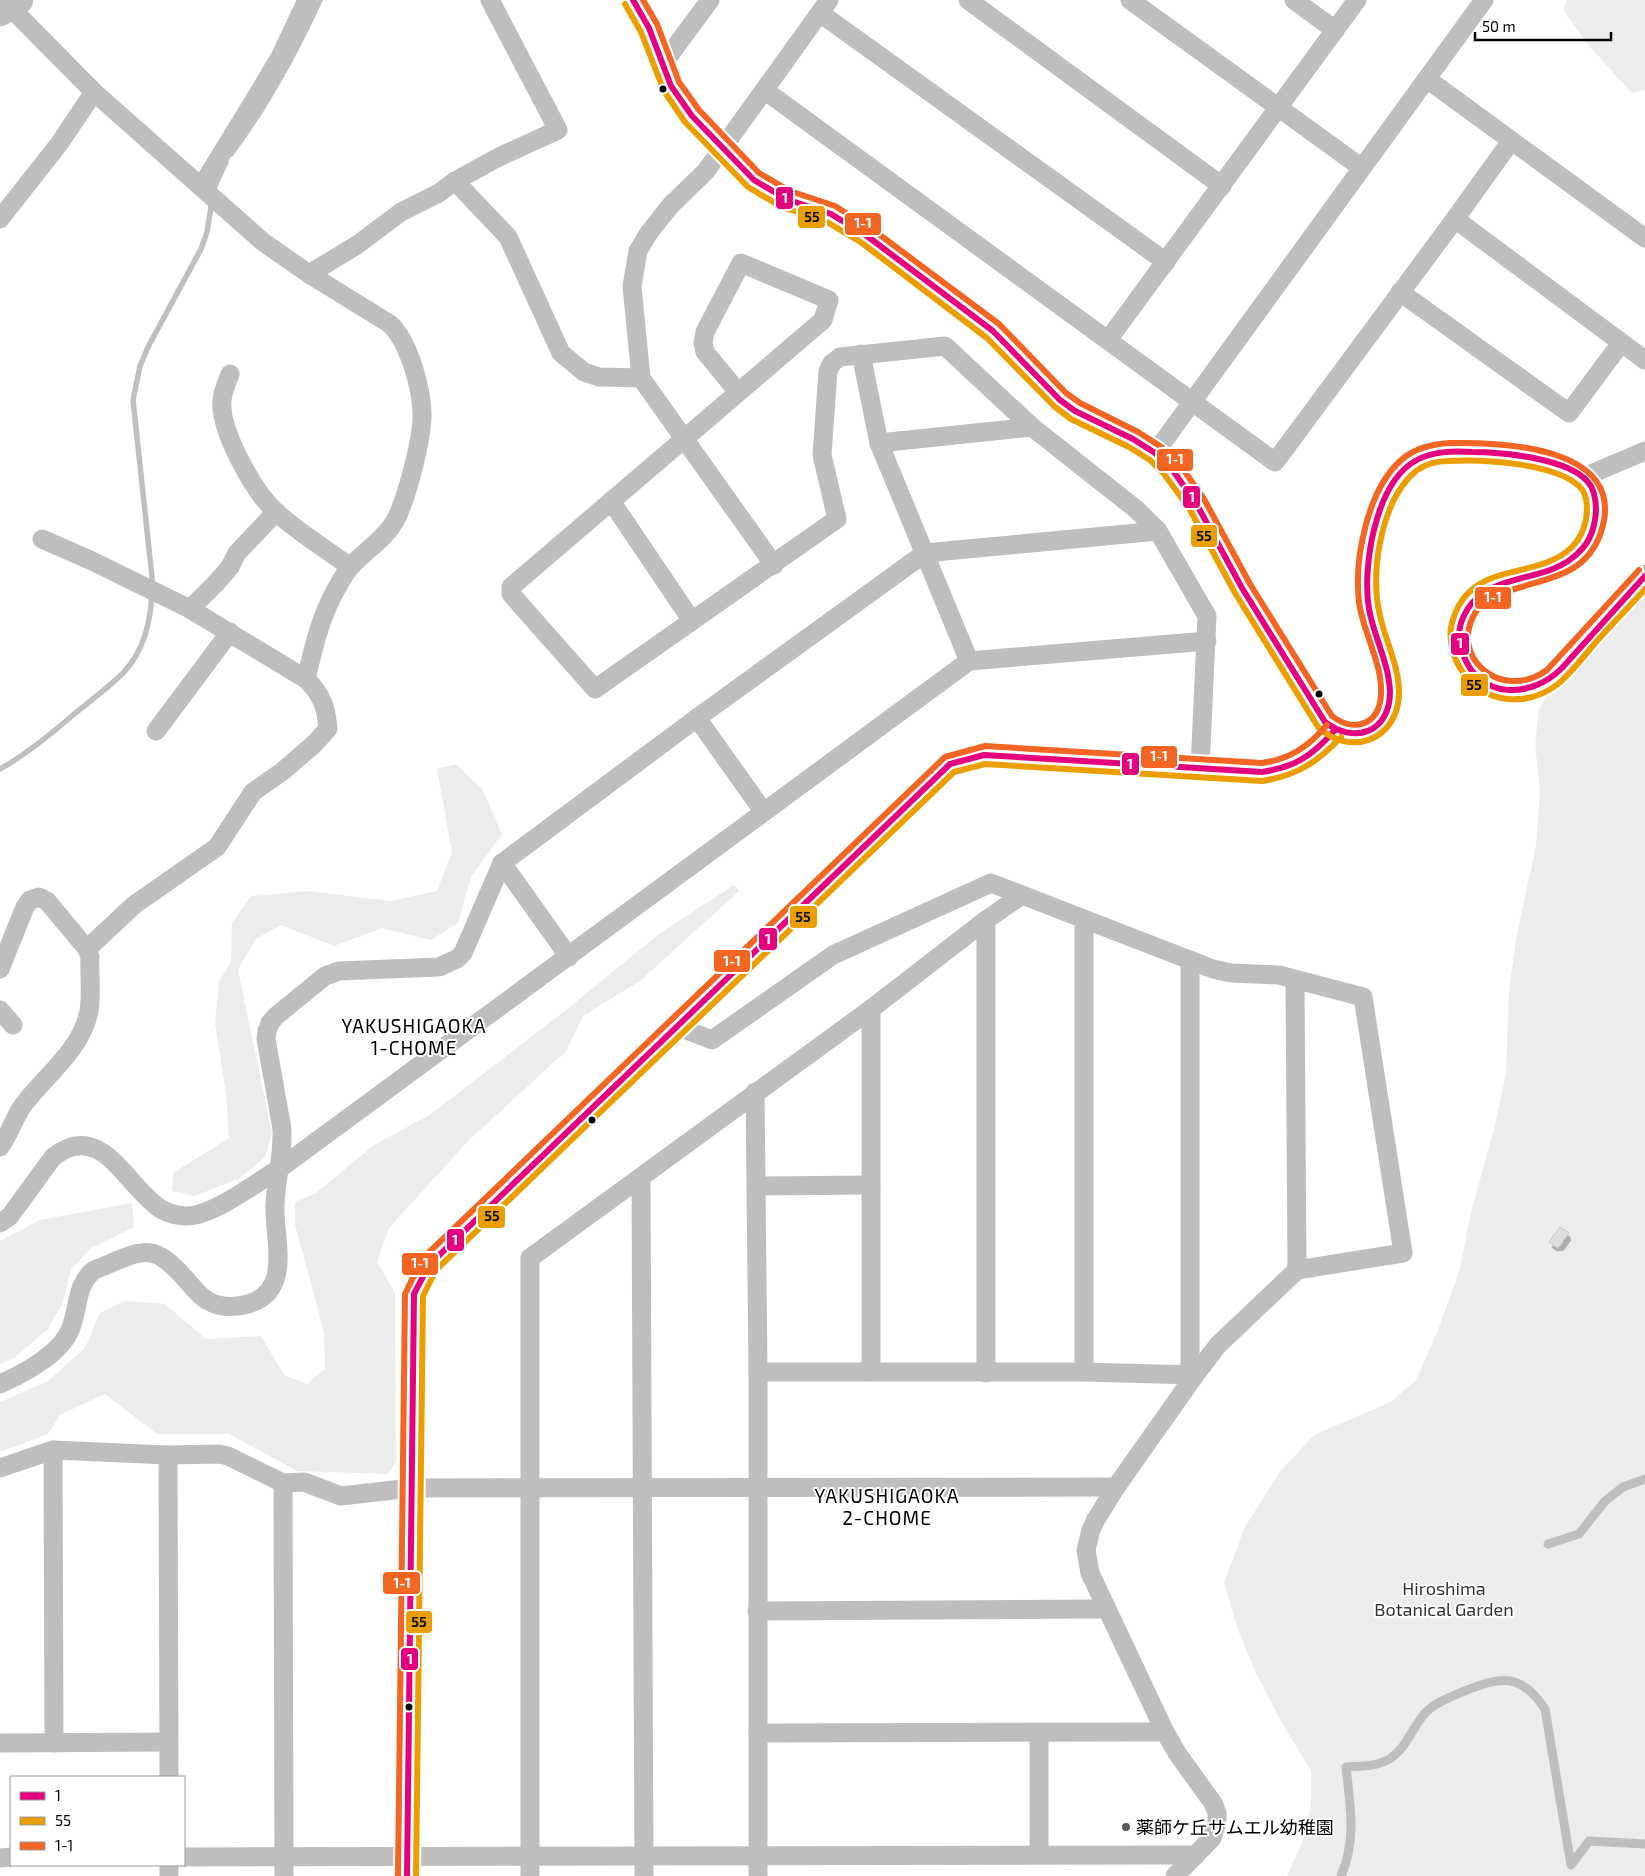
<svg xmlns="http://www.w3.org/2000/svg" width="1645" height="1876" viewBox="0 0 1645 1876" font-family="'Exo 2','Noto Sans JP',sans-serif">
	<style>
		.green { fill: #ececec }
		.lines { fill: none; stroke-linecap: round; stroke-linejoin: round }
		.stream { stroke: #bfbfbf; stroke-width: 5.5 }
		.building { fill: #dfdfdf; stroke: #c7c7c7; filter: url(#shadow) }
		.primary-casing { stroke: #dbdbdb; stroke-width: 29 }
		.service { stroke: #bebebe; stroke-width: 9 }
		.minor { stroke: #bebebe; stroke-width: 19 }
		.tertiary { stroke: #bebebe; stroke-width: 22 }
		.primary { stroke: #bebebe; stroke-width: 28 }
		.bus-1-casing { stroke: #fff; stroke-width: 10 }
		.bus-2-casing { stroke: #fff; stroke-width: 10 }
		.bus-3-casing { stroke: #fff; stroke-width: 10 }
		.bus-1 { stroke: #e5007d; stroke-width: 6 }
		.bus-2 { stroke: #eb9e00; stroke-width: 6 }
		.bus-3 { stroke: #f26522; stroke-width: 6 }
		.bus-dot { fill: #000; stroke: #fff; stroke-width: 2 }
		.poi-dot { fill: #595959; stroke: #fff; stroke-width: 2 }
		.labels { text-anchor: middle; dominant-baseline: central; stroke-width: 4; stroke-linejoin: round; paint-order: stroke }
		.park-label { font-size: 18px; fill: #333; stroke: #fff }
		.poi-label { font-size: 18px; fill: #000; stroke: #fff; text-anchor: start }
		.neighbourhood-label { font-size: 19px; letter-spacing: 1px; fill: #000; stroke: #fff }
		.line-badge { stroke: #fff; stroke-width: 2 }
		.badge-label { font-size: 14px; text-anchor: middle; font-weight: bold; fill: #fff }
		.pale-badge-label { font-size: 14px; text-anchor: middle; font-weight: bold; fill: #111 }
	</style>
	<defs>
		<filter id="shadow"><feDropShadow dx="3" dy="5.5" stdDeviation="0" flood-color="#0004"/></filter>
	</defs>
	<rect width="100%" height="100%" fill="#fff"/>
	<g class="green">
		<path d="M1567,0H1645V90L1632,93L1590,47L1563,10Z"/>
		<path d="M1645,586V1876H1287L1304,1838L1311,1805V1771L1278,1716L1255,1671L1238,1630L1224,1582L1245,1527L1279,1473L1314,1435L1391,1402L1416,1380L1438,1330L1460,1269L1470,1216L1495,1125L1506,1074L1509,991L1517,933L1536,846L1540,792L1535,744L1539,709L1561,675Z"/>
		<path d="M456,764L483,790L502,834L471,877L458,923L431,940L382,928L334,946L281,925L256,939L238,970L272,1133L265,1157L240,1178L195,1196L172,1191L173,1173L229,1138L226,1093L215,1023L219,982L231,961L232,923L251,896L308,891L391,901L437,891L452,852L437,769Z"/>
		<path d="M734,885L739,891L640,981L583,1016L566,1051L468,1141L389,1228L377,1262L395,1293L396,1462L387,1474L297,1471L229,1434H157L105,1394L60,1415L48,1434L0,1452V1402L48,1381L85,1348L100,1313L124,1301L165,1304L206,1339L261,1336L284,1375L307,1384L325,1369L324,1332L295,1225V1202L316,1193L374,1145L431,1114L566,1010L659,934Z"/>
		<path d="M132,1203L134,1227L91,1248L71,1269L63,1302L48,1329L14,1358L0,1364V1241L40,1220Z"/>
	</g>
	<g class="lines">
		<g class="stream">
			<path d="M231,154C267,106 295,54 320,0"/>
			<path d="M212,192L226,162"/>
			<path d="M0,769C27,754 50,735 73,715C90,701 108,688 123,673C148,647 153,611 152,577L133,400L140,366L148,347L201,249L207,232L212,201"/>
		</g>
	</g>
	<path class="building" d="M1560,1227L1569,1233L1558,1248L1549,1242Z"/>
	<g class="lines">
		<defs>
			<path id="primary" d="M0,12L19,0"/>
		</defs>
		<use href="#primary" class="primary-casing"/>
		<g class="service">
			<path d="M1548,1544L1579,1534L1605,1501L1623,1487L1645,1479"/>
			<path d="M1341,1876C1357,1839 1350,1806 1346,1767C1362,1766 1377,1767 1391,1758C1407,1747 1413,1726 1426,1712C1436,1702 1449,1698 1462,1692C1499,1677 1520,1671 1545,1709L1571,1865L1589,1841L1645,1844"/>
		</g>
		<g class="minor">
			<path d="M3,0L94,92L263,242L309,274L390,324C409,342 421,387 422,412C423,437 407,497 396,519C388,536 364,552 351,566C344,574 338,586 333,595C319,622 313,650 306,679"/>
			<path d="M968,0L1222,186"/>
			<path d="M1130,0L1362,168"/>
			<path d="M1294,0L1335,30"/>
			<path d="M820,13L1166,262"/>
			<path d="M662,65L710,0"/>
			<path d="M1427,79L1645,238"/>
			<path d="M764,90L1275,462L1455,219L1511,141"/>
			<path d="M455,181L508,237L561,353L584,372L599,377L641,378"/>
			<path d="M201,187L260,91L281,55L307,0"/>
			<path d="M0,219L59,144L94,92"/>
			<path d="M1455,219L1645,360"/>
			<path d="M309,274L357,245L401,212L439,193L455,181L499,157L558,130L490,0"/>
			<path d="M1400,292L1569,413L1621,343"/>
			<path d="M1108,340L1357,0"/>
			<path d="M861,354L879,443L969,661L1207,641"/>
			<path d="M230,374C227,382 223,391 222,400C219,430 254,492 276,512C298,532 326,549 350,567"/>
			<path d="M738,392L705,352L703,343L705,332L741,263L829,300L823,320L511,587V594L595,689L837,519L822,455L828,371L832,363L840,357L945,346L1032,427L1137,510L1158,531L1207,616L1200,769"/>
			<path d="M879,443L1032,427"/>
			<path d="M1155,453L1484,0"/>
			<path d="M1584,477L1645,451"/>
			<path d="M611,501L692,621"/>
			<path d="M42,539L90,560L190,609L306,679C322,695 326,706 328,729L313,745L283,771L253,792L217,847L134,905L87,949"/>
			<path d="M774,565L641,378L632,286L638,251L648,234L670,206L706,171L829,0"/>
			<path d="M190,609L217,582L230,567L237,553L276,512"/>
			<path d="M697,718L763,811"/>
			<path d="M156,731L230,632"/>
			<path d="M502,863L569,957"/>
			<path d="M0,969L25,907L30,900L39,897L47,901L87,949L90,957C89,974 92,994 89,1011C82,1049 46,1075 24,1104C14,1117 10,1134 0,1147"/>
			<path d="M1295,980L1297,1270"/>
			<path d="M0,1010L13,1025"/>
			<path d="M676,1026L712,1040L833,955L991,883L1213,969L1231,973L1279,975L1363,997L1403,1253L1297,1270L1218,1345L1195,1375L1084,1372H758"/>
			<path d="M755,1092L758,1372V1876"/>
			<path d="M641,1178L644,1876"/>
			<path d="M757,1186L871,1185"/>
			<path d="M0,1223L10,1216L53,1157C99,1121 123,1179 153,1203C161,1211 173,1215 184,1216C211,1218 255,1183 279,1169L969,661"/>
			<path d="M871,1372V1009"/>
			<path d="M1084,1372V919"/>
			<path d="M986,1373V920"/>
			<path d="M1190,1374V960"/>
			<path d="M0,1384C23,1374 60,1354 70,1330C79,1310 75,1285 94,1270C143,1251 151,1238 189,1283C197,1292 203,1300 215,1304C226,1308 237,1307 248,1304C294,1291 273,1237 275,1204C276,1181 282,1159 282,1136C283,1126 279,1116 278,1106C274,1084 270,1061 266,1039L267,1031L270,1023L276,1016L325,976L339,971L439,967L457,959L463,953L502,863L697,718L925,553L1158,531"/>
			<path d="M53,1450L54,1743"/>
			<path d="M168,1455L169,1777"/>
			<path d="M0,1468L53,1450L168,1455L219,1454L228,1456L283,1483L304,1482L341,1496L411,1488L1116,1487"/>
			<path d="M283,1483L284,1876"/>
			<path d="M757,1611L1106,1609"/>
			<path d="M758,1733L1165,1732"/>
			<path d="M0,1743L169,1742"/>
			<path d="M1039,1854V1733"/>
			<path d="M184,1857L1196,1855"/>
			<path d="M0,1858L11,1857"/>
			<path d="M169,1865V1876"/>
			<path d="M530,1876V1258L871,1009L986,920L1022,895"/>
			<path d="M1175,1876L1212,1838L1217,1822V1813L1213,1803L1177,1753L1165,1732L1090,1573L1086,1550L1091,1530L1095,1521L1116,1487L1195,1375"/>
		</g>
		<g class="tertiary">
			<path d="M633,0L649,28L671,86L692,116L754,180L786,199L831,214L867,236L993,331L1060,400L1075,411L1133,439L1155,453L1171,468L1196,503L1242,588L1325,722C1351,748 1389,731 1390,695C1391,664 1371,632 1368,600C1363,559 1377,495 1408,466C1418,457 1433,453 1446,452C1485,450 1549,455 1581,476C1592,483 1596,496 1596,507C1596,516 1595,524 1592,532C1568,596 1479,558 1461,623C1456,641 1463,662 1476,675C1494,693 1518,695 1542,683C1556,677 1568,660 1579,648C1601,624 1623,600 1645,576"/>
			<path d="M407,1876L414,1294L429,1265L929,783L950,764L984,755L1262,772C1295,768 1312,757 1334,731"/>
		</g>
		<use href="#primary" class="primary"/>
		<defs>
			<g id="bus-1">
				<path d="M633,0L649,28L671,86L692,116L754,180L786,199L831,214L867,236L993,331L1060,400L1075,411L1133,439L1155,453L1171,468L1196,503L1242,588L1325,722C1355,745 1390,732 1390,692C1389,663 1374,637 1369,609C1362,568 1375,484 1415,461C1432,451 1453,451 1472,452C1501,452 1568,458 1588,482C1595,490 1596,501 1596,511C1595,526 1590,542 1579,552C1545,588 1480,567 1461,623C1458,633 1459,644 1463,654C1479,700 1531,699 1562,668L1645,576"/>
				<path d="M407,1876L414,1294L429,1265L950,764L984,755L1262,772C1295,767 1312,756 1334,731"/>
			</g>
			<g id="bus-2">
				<path d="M625,4L641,32L664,91L685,122L748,187L782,207L827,222L862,243L987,338L1055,407L1071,419L1129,447L1150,460L1164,474L1189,508L1235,593L1318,727C1350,757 1396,741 1399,696C1400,666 1384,639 1379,611C1370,570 1382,499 1416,471C1425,464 1438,461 1449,461C1482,459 1554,463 1579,486C1586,492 1587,501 1587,509C1587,522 1582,537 1572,547C1537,582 1469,558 1452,623C1447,642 1455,665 1469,680C1492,705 1531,705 1558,684C1572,672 1584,656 1596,642C1612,624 1629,607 1645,589"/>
				<path d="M416,1876L423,1296L436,1270L954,772L985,764L1262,781C1296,776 1318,762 1341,737"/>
			</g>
			<g id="bus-3">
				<path d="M643,0L657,24L679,82L699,110L759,173L790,191L835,206L872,229L999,324L1066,393L1080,403L1138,432L1160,446L1178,462L1204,499L1250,584L1332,716C1354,733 1379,725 1381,695C1383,664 1363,633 1359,602C1354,558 1368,485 1405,457C1418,447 1434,444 1450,443C1505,442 1629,447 1601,532C1585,581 1537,578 1498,595C1491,598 1482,603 1477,610C1446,656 1501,703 1547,670L1639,570"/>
				<path d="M398,1876L405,1294L422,1259L945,757L985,746L1262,763C1290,759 1308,747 1327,725"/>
			</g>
		</defs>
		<use href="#bus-1" class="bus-1-casing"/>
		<use href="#bus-2" class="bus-2-casing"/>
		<use href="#bus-3" class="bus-3-casing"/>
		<use href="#bus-1" class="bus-1"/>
		<use href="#bus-2" class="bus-2"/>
		<use href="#bus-3" class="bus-3"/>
	</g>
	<g class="bus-dot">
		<circle cx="663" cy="89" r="4.5"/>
		<circle cx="1319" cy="694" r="4.5"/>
		<circle cx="592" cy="1120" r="4.5"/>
		<circle cx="409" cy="1707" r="4.5"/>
	</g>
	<circle class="poi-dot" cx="1126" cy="1827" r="5"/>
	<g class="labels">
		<g class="park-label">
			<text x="1444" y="1588">Hiroshima<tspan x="1444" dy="21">Botanical Garden</tspan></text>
		</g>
		<g class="poi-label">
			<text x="1136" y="1827">薬師ケ丘サムエル幼稚園</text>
		</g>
		<g class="neighbourhood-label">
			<text x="414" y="1025">YAKUSHIGAOKA<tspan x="414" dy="22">1-CHOME</tspan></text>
			<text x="887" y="1495">YAKUSHIGAOKA<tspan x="887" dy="22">2-CHOME</tspan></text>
		</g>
	</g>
	<g class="line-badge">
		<rect x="775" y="186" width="19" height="24" rx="5" fill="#e5007d"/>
		<rect x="797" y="205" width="29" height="24" rx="5" fill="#eb9e00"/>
		<rect x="844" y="212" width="38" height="24" rx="5" fill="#f26522"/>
		<rect x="1156" y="448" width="38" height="24" rx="5" fill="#f26522"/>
		<rect x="1182" y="485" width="19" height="24" rx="5" fill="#e5007d"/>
		<rect x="1190" y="524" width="28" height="24" rx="5" fill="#eb9e00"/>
		<rect x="1474" y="586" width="38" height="24" rx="5" fill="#f26522"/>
		<rect x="1450" y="632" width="20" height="24" rx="5" fill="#e5007d"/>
		<rect x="1460" y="673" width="29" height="24" rx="5" fill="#eb9e00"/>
		<rect x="1140" y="745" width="38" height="24" rx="5" fill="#f26522"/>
		<rect x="1121" y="752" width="19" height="24" rx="5" fill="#e5007d"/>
		<rect x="789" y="905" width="29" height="24" rx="5" fill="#eb9e00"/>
		<rect x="758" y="927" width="20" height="24" rx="5" fill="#e5007d"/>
		<rect x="713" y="949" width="38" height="24" rx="5" fill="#f26522"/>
		<rect x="477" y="1205" width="29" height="24" rx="5" fill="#eb9e00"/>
		<rect x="446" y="1228" width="19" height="24" rx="5" fill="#e5007d"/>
		<rect x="401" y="1252" width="38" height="24" rx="5" fill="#f26522"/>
		<rect x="382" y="1571" width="39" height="24" rx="5" fill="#f26522"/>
		<rect x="405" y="1610" width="28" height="24" rx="5" fill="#eb9e00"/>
		<rect x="400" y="1647" width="19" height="24" rx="5" fill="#e5007d"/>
	</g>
	<g class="badge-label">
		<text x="785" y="203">1</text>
		<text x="863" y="228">1-1</text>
		<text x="1175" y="464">1-1</text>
		<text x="1192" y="502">1</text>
		<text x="1493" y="602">1-1</text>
		<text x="1460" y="648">1</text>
		<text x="1159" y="761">1-1</text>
		<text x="1130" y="769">1</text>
		<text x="768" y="944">1</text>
		<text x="732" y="966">1-1</text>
		<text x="455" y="1245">1</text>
		<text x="420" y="1268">1-1</text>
		<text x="402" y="1588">1-1</text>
		<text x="410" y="1664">1</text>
	</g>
	<g class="pale-badge-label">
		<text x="812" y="222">55</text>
		<text x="1204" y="541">55</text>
		<text x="1474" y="690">55</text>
		<text x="803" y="922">55</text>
		<text x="492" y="1221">55</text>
		<text x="419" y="1627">55</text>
	</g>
	<rect x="10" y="1776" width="175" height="90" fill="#ffffff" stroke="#999999"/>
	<rect x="20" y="1792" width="25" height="8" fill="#e5007d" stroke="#999999"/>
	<text x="55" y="1801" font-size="15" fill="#000000">1</text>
	<rect x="20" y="1817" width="25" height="8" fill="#eb9e00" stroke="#999999"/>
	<text x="55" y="1826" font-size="15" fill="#000000">55</text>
	<rect x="20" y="1842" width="25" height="8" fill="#f26522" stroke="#999999"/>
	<text x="55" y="1851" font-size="15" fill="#000000">1-1</text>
	<path d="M1475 32v8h136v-8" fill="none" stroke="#000000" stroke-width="2.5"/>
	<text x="1482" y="32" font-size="15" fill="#000000" stroke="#ffffff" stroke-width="4" paint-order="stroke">50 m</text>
</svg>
